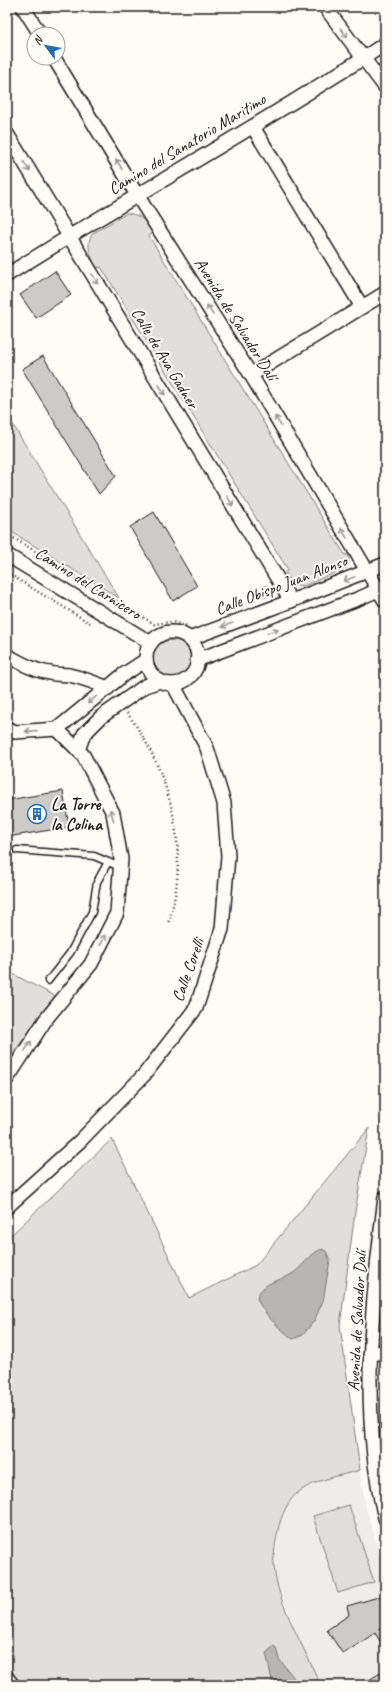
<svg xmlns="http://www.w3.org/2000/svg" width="392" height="1692" viewBox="0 0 392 1692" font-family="Caveat,sans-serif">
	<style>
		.built { fill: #eeede9 }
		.green { fill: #e0dfdb; stroke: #7e7e7c }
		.water { fill: #b7b6b2; stroke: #797876 }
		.building { fill: #cccbc8; stroke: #1c1c1c }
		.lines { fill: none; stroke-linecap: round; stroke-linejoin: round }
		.lane-casing { stroke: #1c1c1c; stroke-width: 9 }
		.street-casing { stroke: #1c1c1c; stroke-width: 16 }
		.path { stroke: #1c1c1c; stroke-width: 2.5; stroke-dasharray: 1 3; stroke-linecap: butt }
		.lane { stroke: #fdfcf7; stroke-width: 6 }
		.street { stroke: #fdfcf7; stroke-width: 13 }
		.oneway { stroke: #989794 }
		.labels { text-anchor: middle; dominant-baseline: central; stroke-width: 4; stroke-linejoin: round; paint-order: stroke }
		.street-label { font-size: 17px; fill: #1c1c1c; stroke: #fdfcf7 }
		.poi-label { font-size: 17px; font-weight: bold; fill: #1c1c1c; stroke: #fdfcf7; text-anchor: start }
	</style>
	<rect width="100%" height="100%" fill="#fdfcf7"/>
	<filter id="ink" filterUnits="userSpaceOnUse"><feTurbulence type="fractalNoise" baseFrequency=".025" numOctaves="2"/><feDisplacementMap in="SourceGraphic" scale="8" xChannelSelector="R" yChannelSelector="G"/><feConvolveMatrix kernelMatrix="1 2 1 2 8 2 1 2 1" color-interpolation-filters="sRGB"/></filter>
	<g filter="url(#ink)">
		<path class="built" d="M360,1470L365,1503L385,1576V1685H320L303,1647L277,1583L274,1565L280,1521L287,1505L298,1492L313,1483Z"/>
		<g class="green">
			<path d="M127,213C142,215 145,221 154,232L149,236L345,555L349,554V563L346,568L304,586L292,585L285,572L288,570L101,267L96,268C92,257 84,245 93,233Z"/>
			<path d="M7,415L119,598L7,529Z"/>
			<circle cx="172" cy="659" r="19"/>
			<path d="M7,971L55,996L7,1062Z"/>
			<path d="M369,1128L355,1212L340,1326L360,1470C340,1476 317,1479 300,1491C288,1499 281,1516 278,1530C276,1541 273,1554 274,1566C277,1604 306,1649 320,1685H8L7,1239L112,1139L189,1298L256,1265Z"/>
			<path d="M349,1505L374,1582L338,1593L313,1516Z"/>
		</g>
		<g class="water">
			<path d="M322,1249L326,1251L330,1260L323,1301L314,1321L303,1335L293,1339C279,1328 263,1314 257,1298C262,1282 277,1282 290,1275C302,1269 308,1254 322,1249Z"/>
			<path d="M274,1646L276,1648L279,1659L294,1678V1683L292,1685H273L266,1653Z"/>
		</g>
		<g class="building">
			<path d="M55,271L71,295L36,318L20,295Z"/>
			<path d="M43,356L116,476L99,494L22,369Z"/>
			<path d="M154,512L197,586L173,601L130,527Z"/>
			<path d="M63,791L69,827L7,837V800Z"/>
			<path d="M382,1596L385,1606V1649L375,1633L343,1654L327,1630L349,1615L347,1606Z"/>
			<path d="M385,1670V1685H361Z"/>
		</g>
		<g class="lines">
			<defs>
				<g id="lane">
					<path d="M17,850L94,856L120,867"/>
					<path d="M48,981L70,953L92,912L97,882L108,862"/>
					<path d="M7,1672L17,1685"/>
				</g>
				<g id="street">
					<path d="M23,7L40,34"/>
					<path d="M325,7L385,87"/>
					<path d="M54,58L137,195L251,375L385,601"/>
					<path d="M253,127L362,307"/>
					<path d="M7,134L291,601"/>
					<path d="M7,275C132,196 261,125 385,44"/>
					<path d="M251,375L385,293"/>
					<path d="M7,555L151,643"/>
					<circle cx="172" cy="658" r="26"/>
					<path d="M189,639L291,601L385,564"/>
					<path d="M7,655C20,663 35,671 50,673C56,675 63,674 69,675C83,678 96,683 108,688"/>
					<path d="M197,660L360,598L385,587"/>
					<path d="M7,728L15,732L57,729L83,755L113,813L121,859L117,913L91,964L46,1019L7,1079"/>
					<path d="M57,729L123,675L146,660"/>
					<path d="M78,750L84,734L101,717L145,686L160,681"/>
					<path d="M385,1197C372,1304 359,1412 385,1518"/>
					<path d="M7,1207L80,1141L144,1075L196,1008L222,929L228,856L224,803L207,748L173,684"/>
					<path d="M370,1355L385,1351"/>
				</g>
			</defs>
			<use href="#lane" class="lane-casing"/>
			<use href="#street" class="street-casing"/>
			<g class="path">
				<path d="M7,534L154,624L172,622L188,626"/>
				<path d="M7,573L90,623"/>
				<path d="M264,597L265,596L266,585"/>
				<path d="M127,713C170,770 192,853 168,923"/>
			</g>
			<use href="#lane" class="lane"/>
			<use href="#street" class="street"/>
		</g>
		<defs><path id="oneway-shaft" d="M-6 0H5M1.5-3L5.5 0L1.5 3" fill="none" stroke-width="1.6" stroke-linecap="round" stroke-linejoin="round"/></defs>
		<g class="oneway">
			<use href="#oneway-shaft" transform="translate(344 33) rotate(53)"/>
			<use href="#oneway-shaft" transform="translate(119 164) rotate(-121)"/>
			<use href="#oneway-shaft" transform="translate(27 167) rotate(59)"/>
			<use href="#oneway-shaft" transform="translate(95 279) rotate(59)"/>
			<use href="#oneway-shaft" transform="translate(210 310) rotate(-122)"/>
			<use href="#oneway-shaft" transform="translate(162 390) rotate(59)"/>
			<use href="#oneway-shaft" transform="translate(278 421) rotate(-121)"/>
			<use href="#oneway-shaft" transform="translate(230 501) rotate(59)"/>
			<use href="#oneway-shaft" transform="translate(344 533) rotate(-121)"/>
			<use href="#oneway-shaft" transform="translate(349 579) rotate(158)"/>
			<use href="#oneway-shaft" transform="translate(227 625) rotate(160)"/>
			<use href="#oneway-shaft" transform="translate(273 631) rotate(-21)"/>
			<use href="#oneway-shaft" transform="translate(92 700) rotate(141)"/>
			<use href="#oneway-shaft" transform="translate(31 731) rotate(176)"/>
			<use href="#oneway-shaft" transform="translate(112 815) rotate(-107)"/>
			<use href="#oneway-shaft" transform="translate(103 940) rotate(-63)"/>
			<use href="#oneway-shaft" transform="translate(28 1046) rotate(-57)"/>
		</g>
	</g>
	<defs>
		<symbol id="building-ring" viewBox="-11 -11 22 22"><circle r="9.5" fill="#fdfcf7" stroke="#1f6fb2" stroke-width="1.5"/><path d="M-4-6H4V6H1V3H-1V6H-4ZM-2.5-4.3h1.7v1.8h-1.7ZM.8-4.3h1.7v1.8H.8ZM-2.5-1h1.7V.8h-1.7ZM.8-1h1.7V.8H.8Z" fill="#1f6fb2"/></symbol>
	</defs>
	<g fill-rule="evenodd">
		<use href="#building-ring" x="26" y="803" width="22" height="22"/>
	</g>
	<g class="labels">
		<g class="street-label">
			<text transform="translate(187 144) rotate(-31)">Camino del Sanatorio Maritimo</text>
			<text transform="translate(236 319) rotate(58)">Avenida de Salvador Dalí</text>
			<text transform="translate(165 358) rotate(59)">Calle de Ava Gadner</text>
			<text transform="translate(88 583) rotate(32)">Camino del Carnicero</text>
			<text transform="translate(281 585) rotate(-21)">Calle Obispo Juan Alonso</text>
			<text transform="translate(188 970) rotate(-70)">Calle Corelli</text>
			<text transform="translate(357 1321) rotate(-87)">Avenida de Salvador Dalí</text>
		</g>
		<g class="poi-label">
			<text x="51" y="804">La Torre<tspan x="51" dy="20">la Colina</tspan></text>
		</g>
	</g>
	<rect width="392" height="1692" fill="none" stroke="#fdfcf7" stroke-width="24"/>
	<rect x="12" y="12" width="368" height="1668" fill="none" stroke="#1c1c1c" stroke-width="1.5" filter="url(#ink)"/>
	<g transform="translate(46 46) rotate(302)"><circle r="19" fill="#fdfcf7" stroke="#a3a29f"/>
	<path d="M0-3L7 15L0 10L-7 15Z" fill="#1f6fb2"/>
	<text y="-6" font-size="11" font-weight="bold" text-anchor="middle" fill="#1c1c1c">N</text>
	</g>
</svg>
